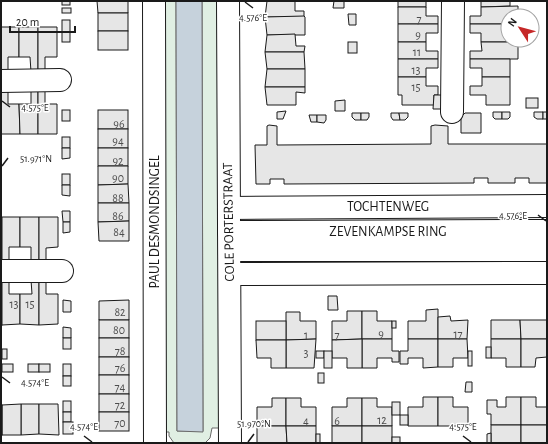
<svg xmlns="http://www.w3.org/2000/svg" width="548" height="444" viewBox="0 0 548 444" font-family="'Alegreya Sans',sans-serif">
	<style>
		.green { fill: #e0efe3; stroke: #6a6a6a }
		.water { fill: #c6d2dc; stroke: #6a6a6a }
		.building { fill: #e6e6e6; stroke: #1a1a1a }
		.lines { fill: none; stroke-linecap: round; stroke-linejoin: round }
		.minor-casing { stroke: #1a1a1a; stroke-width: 24 }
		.minor { stroke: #fff; stroke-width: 22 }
		.ticks { fill: none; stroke: #1a1a1a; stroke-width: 1.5 }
		.labels { text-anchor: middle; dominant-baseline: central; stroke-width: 3; stroke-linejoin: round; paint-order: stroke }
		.number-label { font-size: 12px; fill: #4d4d4d }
		.street-label { font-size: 14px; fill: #1a1a1a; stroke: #fff }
		.ticks-label { font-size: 10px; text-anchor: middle; fill: #1a1a1a; stroke: #fff; stroke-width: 3; stroke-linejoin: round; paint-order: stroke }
	</style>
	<rect width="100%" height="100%" fill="#fff"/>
	<path class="green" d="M160,1H176L177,431H203L202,1H218L219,428H212L210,438L205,443H174L169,436V432H161Z"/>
	<path class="water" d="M176,1H202L203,432L177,431Z"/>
	<g class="building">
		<rect x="62" y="1" width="8" height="4"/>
		<path d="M97,1H128V13H98Z"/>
		<path d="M267,1H295V11H304V17H265Z"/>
		<path d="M334,1H344V8H333Z"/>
		<rect x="398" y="1" width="28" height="6"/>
		<path d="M481,1H510V6L481,7Z"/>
		<path d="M518,6V16H508V24H470V16H481V7Z"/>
		<path d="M398,7H426V16H438V24H398Z"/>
		<rect x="62" y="8" width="9" height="5"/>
		<rect x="98" y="13" width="30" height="18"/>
		<path d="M348,14H356V25H349Z"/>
		<path d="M304,16L305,17V35H267L265,17Z"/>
		<rect x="62" y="20" width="8" height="12"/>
		<path d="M398,24H438V33H426V42H398Z"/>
		<path d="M470,24H508V40H518V42H481V33H470Z"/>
		<path d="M1,27H19V57H8V72H1Z"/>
		<path d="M19,27H38V72H31L30,57H19Z"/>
		<path d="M38,27H57V57H45V72H38Z"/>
		<rect x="98" y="31" width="30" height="19"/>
		<rect x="62" y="32" width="8" height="10"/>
		<path d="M295,34L296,46H305L304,52H265L267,35Z"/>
		<rect x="348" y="42" width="9" height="11"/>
		<path d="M398,42H426V51H438V59H398Z"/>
		<path d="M481,42H518V59H470V51H482Z"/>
		<path d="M265,52H304L305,69H267Z"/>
		<path d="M398,59H438V68H426V77H398Z"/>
		<path d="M470,59H510V77H482V68H470Z"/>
		<path d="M267,69H305V87H265Z"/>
		<path d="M398,77H426V86H438V95H434V105H402V95H398Z"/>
		<path d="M482,77H510V105H486V95H470V86H482Z"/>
		<path d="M265,87H305V93L296,92V105H267Z"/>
		<path d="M8,89V104H19L20,134H1V90Z"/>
		<path d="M31,89H38V134H20L19,104H31Z"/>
		<path d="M38,89H45V104H57V134H38Z"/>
		<path d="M434,95H444V109H433Z"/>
		<rect x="526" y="98" width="12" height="10"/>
		<path d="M345,100V111H335V101Z"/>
		<rect x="62" y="110" width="8" height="11"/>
		<rect x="98" y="110" width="30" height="19"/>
		<path d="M286,111L283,119H277V112Z"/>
		<path d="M493,112H502V119H495L493,117Z"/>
		<path d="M502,112H510V117L508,119H502Z"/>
		<path d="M534,112H543V119H537L534,117Z"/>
		<rect x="543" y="112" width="4" height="7"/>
		<path d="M352,113H361V120H355L352,117Z"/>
		<path d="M361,113H369V117L367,120H361Z"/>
		<path d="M391,113H399L400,120H393L391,117Z"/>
		<path d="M399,113H408V117L405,120H400Z"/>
		<path d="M465,113H481V133H461V117Z"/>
		<path d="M309,115H317V122H311Z"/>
		<path d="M317,115H326V120L324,123L317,122Z"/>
		<path d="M269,125L277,126V145L431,144V126L435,125L448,126V144H547V183H529V178H515V183H488V178H474V183L284,184V179H270V184H256L255,145H267V126Z"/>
		<rect x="98" y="129" width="30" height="19"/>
		<rect x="62" y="137" width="8" height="11"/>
		<path d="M62,148H70V158L62,159Z"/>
		<rect x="98" y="148" width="30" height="18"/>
		<path d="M98,166H128V184L98,185Z"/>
		<rect x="62" y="174" width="8" height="11"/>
		<path d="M128,184L129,203H98V185Z"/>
		<path d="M62,185H70V196L62,195Z"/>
		<path d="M98,203H129V221L98,222Z"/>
		<path d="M62,211H70V222H63Z"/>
		<path d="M2,217V262H1Z"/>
		<path d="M2,217H20V247H9V262H2Z"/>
		<path d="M20,217H39V262H31V247H20Z"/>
		<path d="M39,217H58V247L46,248V262H39Z"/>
		<path d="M129,221V241H99L98,222Z"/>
		<path d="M63,222H70V232L63,233Z"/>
		<rect x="1" y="280" width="1" height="45"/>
		<path d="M2,280H9V294H20V324L2,325Z"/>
		<path d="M31,280H39V325L20,324V294H32Z"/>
		<path d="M39,280H46V294H58V324L39,325Z"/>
		<path d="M328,296H337L338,310H328Z"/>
		<path d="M63,300L71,301V312H63Z"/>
		<path d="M129,300V320H99V301Z"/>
		<path d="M438,309V339H408V321H426V310Z"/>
		<path d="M347,311H362V339L332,340V321H347Z"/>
		<path d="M362,311H377V321H392V339H362Z"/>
		<path d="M286,312H300V321H316V339L286,340Z"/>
		<path d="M450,316L451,321L468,320L467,339H438V317Z"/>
		<rect x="99" y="320" width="30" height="18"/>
		<path d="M491,320H520L521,339H491Z"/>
		<path d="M520,320H547V339H521Z"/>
		<rect x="256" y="321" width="30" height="19"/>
		<rect x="392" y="321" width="4" height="7"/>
		<path d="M63,327L71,328V338H63Z"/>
		<rect x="63" y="338" width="8" height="11"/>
		<rect x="99" y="338" width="30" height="19"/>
		<path d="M316,339L314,368H286V340Z"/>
		<path d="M362,339H392V351H399V362H392V358H377V368H362Z"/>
		<path d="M362,339V368H347V358H332V340Z"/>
		<path d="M408,339H438V367L423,368V358H408V364H400V351H408Z"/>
		<path d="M438,339H467L468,358H453V367H438Z"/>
		<path d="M491,339H521V367H506V358H491Z"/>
		<path d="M521,339H547V357L536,358L535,367H521Z"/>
		<path d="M256,340H286V368H271V358H257Z"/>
		<rect x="486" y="347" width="5" height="11"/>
		<rect x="2" y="349" width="5" height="10"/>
		<rect x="316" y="351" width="8" height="7"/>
		<rect x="324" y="351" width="8" height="17"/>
		<rect x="468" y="351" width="4" height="15"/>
		<rect x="99" y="357" width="30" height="18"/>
		<rect x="2" y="364" width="11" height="8"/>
		<rect x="28" y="364" width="11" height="8"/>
		<rect x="39" y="364" width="11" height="8"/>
		<rect x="63" y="364" width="8" height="12"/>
		<rect x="318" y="373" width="6" height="10"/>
		<rect x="99" y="375" width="30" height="19"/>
		<rect x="63" y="376" width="8" height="10"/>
		<path d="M466,382H472V392H465Z"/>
		<rect x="99" y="394" width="30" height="18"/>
		<path d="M423,397H438V426H408V407H423Z"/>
		<path d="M438,397H453V407H468V426H438Z"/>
		<path d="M506,397H521V425H491V414H487V400H497V407H506Z"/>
		<path d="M521,397H536V407H547V425H521Z"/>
		<path d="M272,398H286V426H257V407H272Z"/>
		<path d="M286,398H301V407H316V426H286Z"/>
		<path d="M347,398H362V426H332V407H347Z"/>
		<path d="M362,398H377V407H392V426H362Z"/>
		<rect x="63" y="401" width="8" height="11"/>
		<rect x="392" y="402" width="8" height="13"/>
		<path d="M21,404H39V434L21,435Z"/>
		<path d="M21,404V435H2V405Z"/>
		<path d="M39,404H58L59,435L39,434Z"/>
		<rect x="1" y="405" width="1" height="30"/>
		<rect x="63" y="412" width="8" height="10"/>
		<rect x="99" y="412" width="30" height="19"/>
		<rect x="400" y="415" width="8" height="10"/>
		<rect x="63" y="422" width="10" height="12"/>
		<rect x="491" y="425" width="30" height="18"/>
		<rect x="521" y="425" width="26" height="18"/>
		<path d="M257,426H286L287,443H257Z"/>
		<path d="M286,426H316V443H287Z"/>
		<rect x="332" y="426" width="30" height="17"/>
		<rect x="362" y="426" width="30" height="17"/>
		<path d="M491,433V443H487V434Z"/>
		<rect x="316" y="434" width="4" height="9"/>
		<rect x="392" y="437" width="8" height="6"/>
	</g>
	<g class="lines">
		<defs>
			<g id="minor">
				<path d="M154,1L155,443"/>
				<path d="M228,1L230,443"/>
				<path d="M1,81L60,80"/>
				<path d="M452,112L453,1"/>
				<path d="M229,208L547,206"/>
				<path d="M229,232L547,231"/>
				<path d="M230,250H547"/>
				<path d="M1,271H62"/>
				<path d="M230,274L547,273"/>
			</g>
		</defs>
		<use href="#minor" class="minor-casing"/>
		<use href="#minor" class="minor"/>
	</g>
	<path class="ticks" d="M245,2L253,8M2,101L10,107M2,166L8,158M538,215L546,221M2,377L10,383M84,436L92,442M463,436L471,442M248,442L254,434"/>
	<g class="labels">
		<g class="number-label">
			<text x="419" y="19">7</text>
			<text x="418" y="35">9</text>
			<text x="417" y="52">11</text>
			<text x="416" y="70">13</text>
			<text x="416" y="87">15</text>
			<text x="119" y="124">96</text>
			<text x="118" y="141">94</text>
			<text x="118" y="161">92</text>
			<text x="118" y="178">90</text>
			<text x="118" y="198">88</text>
			<text x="118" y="216">86</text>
			<text x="119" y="232">84</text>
			<text x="14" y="304">13</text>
			<text x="30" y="304">15</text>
			<text x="120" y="312">82</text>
			<text x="119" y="330">80</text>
			<text x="381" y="334">9</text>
			<text x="458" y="334">17</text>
			<text x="306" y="335">1</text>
			<text x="337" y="335">7</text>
			<text x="120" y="351">78</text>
			<text x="306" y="353">3</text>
			<text x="120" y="368">76</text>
			<text x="120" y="387">74</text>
			<text x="120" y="405">72</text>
			<text x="382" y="420">12</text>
			<text x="306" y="421">4</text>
			<text x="337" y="421">6</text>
			<text x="120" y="423">70</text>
		</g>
		<g class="street-label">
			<text x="388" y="207">TOCHTENWEG</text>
			<text transform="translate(155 222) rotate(-90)">PAUL DESMONDSINGEL</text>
			<text transform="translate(229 222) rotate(-91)">COLE PORTERSTRAAT</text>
			<text x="388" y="232">ZEVENKAMPSE RING</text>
		</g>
	</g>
	<g class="ticks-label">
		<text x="253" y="21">4.576°E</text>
		<text x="35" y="111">4.575°E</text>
		<text x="36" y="162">51.971°N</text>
		<text x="513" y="219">4.576°E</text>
		<text x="35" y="386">4.574°E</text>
		<text x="254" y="427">51.970°N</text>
		<text x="84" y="430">4.574°E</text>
		<text x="463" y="430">4.575°E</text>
	</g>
	<rect width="548" height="444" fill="none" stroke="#1a1a1a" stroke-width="4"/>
	<g transform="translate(520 28) rotate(306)"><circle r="19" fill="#ffffff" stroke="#a3a3a3"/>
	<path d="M0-3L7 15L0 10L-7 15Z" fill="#c62828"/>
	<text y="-6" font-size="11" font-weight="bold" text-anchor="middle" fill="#1a1a1a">N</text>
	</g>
	<path d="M10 26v6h65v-6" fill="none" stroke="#1a1a1a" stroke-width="2"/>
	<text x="16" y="26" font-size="12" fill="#1a1a1a" stroke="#ffffff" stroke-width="3" paint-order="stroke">20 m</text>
</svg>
